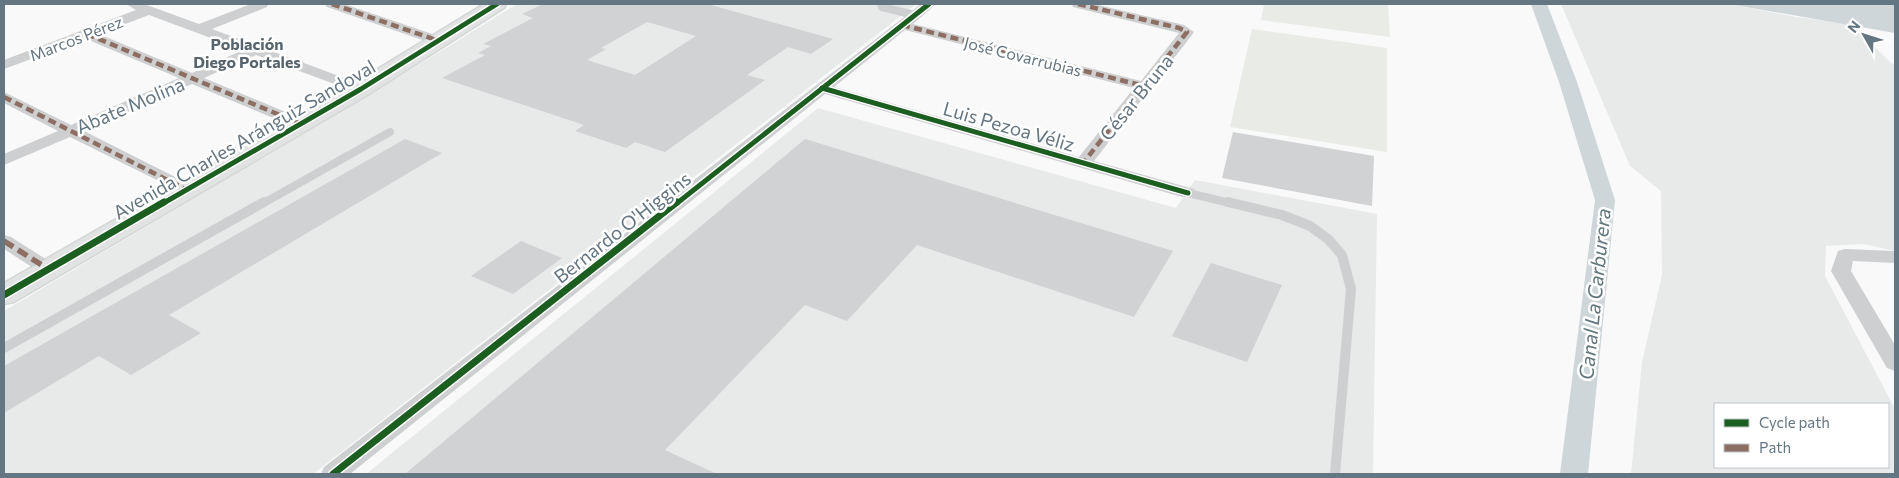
<svg xmlns="http://www.w3.org/2000/svg" width="1899" height="478" viewBox="0 0 1899 478" font-family="Commissioner,sans-serif">
	<style>
		.built { fill: #e8e9e9; fill-rule: evenodd }
		.green { fill: #e8ebe6 }
		.water { fill: #ced6d9 }
		.lines { fill: none; stroke-linecap: round; stroke-linejoin: round }
		.canal { fill: #ced6d9; fill-rule: evenodd }
		.building { fill: #d0d2d3; fill-rule: evenodd }
		.secondary-casing { stroke: #d5d6d7; stroke-width: 3 }
		.lane-far1 { stroke: #cecfd0; stroke-width: 8 }
		.lane { stroke: #cecfd0; stroke-width: 10 }
		.street { fill: #cecfd0; fill-rule: evenodd }
		.secondary { fill: #e1e2e2; fill-rule: evenodd }
		.quiet-far1 { stroke: #8d6e63; stroke-width: 4.5; stroke-dasharray: 8 4.5; stroke-linecap: butt }
		.quiet { stroke: #8d6e63; stroke-width: 5.5; stroke-dasharray: 11 5.5; stroke-linecap: butt }
		.cycleway-far1-casing { stroke: #fff; stroke-width: 8 }
		.cycleway-casing { stroke: #fff; stroke-width: 10 }
		.cycleway-far1 { stroke: #1b5e20; stroke-width: 5 }
		.cycleway { stroke: #1b5e20; stroke-width: 7 }
		.labels { text-anchor: middle; dominant-baseline: central; stroke-width: 5; stroke-linejoin: round; paint-order: stroke }
		.far-street-label { font-size: 16px; fill: #657683; stroke: #fff }
		.far-neighbourhood-label { font-size: 16px; font-weight: bold; fill: #57646e; stroke: #fff }
		.street-label { font-size: 19px; fill: #657683; stroke: #fff }
		.water-label { font-size: 20px; font-style: italic; fill: #60757c; stroke: #fff }
	</style>
	<rect width="100%" height="100%" fill="#f9f9f9"/>
	<g class="built">
		<path d="M517,4H916L313,474H4V311L402,75Z"/>
		<path d="M1561,4H1729L1796,17L1852,24L1891,63L1895,64V251L1864,244L1826,246L1825,276L1895,409V474H1631L1642,362L1662,275L1661,191L1630,166ZM1715,404H1888V467H1715Z"/>
		<path d="M818,108L1176,208L1195,180L1377,214L1373,474H366Z"/>
	</g>
	<g class="green">
		<path d="M1264,4H1388L1390,37L1261,20Z"/>
		<path d="M1252,29L1387,48V152L1230,127Z"/>
	</g>
	<path class="water" d="M1729,4H1895V33Z"/>
	<g class="lines">
		<path class="canal" d="M1531,4H1547L1577,82L1615,200L1588,474H1560L1595,200L1559,82Z"/>
	</g>
	<g class="building">
		<path d="M543,4H707L833,39L811,54L788,47L747,75L765,80L665,152L635,142L626,148L575,131L584,125L442,78L485,55L478,53L491,46L483,44L533,18L522,14ZM647,22L696,36L635,75L587,60L606,49L601,48Z"/>
		<path d="M1233,132L1374,156L1372,206L1222,178Z"/>
		<path d="M405,139L442,153L169,315L201,333L131,375L99,356L4,413V366Z"/>
		<path d="M805,139L1173,251L1134,317L917,245L847,321L805,305L665,450L717,474H405Z"/>
		<path d="M521,241L562,258L513,294L471,276Z"/>
		<path d="M1211,263L1282,285L1247,362L1172,336Z"/>
	</g>
	<g class="lines">
		<defs>
			<path id="secondary" d="M484,4H506L504,8L369,94L14,302L4,304V283L353,84Z"/>
		</defs>
		<use href="#secondary" class="secondary-casing"/>
		<g class="lane-far1">
			<path d="M881,4L882,7L914,15"/>
			<path d="M1188,193L1234,204"/>
			<path d="M262,204L390,132"/>
		</g>
		<g class="lane">
			<path d="M1228,202L1282,215L1310,226L1328,239L1342,255L1351,289L1335,474"/>
			<path d="M4,348L264,202"/>
		</g>
		<g class="street">
			<path d="M126,4H144L199,24L251,4H268L267,7L212,29L366,86L369,89L366,92H356L256,55L204,78L307,121L309,124L307,127H295L192,84L84,131L193,186L196,190L193,194L187,195L70,137L4,165V154L58,131L4,103V92L71,125L179,78L86,39L4,69V60L136,10ZM149,15L243,50L192,73L99,34Z"/>
			<path d="M325,4H344L444,38L446,41L439,45L434,44L327,7Z"/>
			<path d="M921,4H936L913,24L1141,81L1179,33L1073,7L1072,4H1094L1184,25L1194,32L1192,35L1094,161L1194,189L1197,193L1194,197H1182L825,94L350,474H321L324,467ZM905,30L1134,88L1079,157L834,87Z"/>
			<path d="M4,235L11,237L55,265L58,269L55,273L48,275L41,273L4,249Z"/>
			<path d="M1845,249L1895,251V263L1853,261L1851,271L1895,345V371L1887,368L1831,271L1838,251Z"/>
		</g>
		<use href="#secondary" class="secondary"/>
		<g class="quiet-far1">
			<path d="M332,4L439,41"/>
			<path d="M1078,4L1179,28L1187,32L1083,163"/>
			<path d="M902,25L1144,86"/>
			<path d="M87,34L301,124"/>
			<path d="M4,97L187,190"/>
		</g>
		<path class="quiet" d="M4,241L48,269"/>
		<defs>
			<g id="cycleway-far1">
				<path d="M822,88L1188,193"/>
				<path d="M162,204L361,89L497,4"/>
				<path d="M676,204L929,4"/>
			</g>
			<g id="cycleway">
				<path d="M4,295L164,202"/>
				<path d="M333,474L677,202"/>
			</g>
		</defs>
		<use href="#cycleway-far1" class="cycleway-far1-casing"/>
		<use href="#cycleway" class="cycleway-casing"/>
		<use href="#cycleway-far1" class="cycleway-far1"/>
		<use href="#cycleway" class="cycleway"/>
	</g>
	<g class="labels">
		<g class="far-street-label">
			<text transform="translate(76 38) rotate(-21)">Marcos Pérez</text>
			<text transform="translate(1023 56) rotate(14)">José Covarrubias</text>
		</g>
		<g class="far-neighbourhood-label">
			<text x="247" y="43">Población<tspan x="247" dy="18">Diego Portales</tspan></text>
		</g>
		<g class="street-label">
			<text transform="translate(1136 97) rotate(-51)">César Bruna</text>
			<text transform="translate(130 105) rotate(-23)">Abate Molina</text>
			<text transform="translate(1009 126) rotate(16)">Luis Pezoa Véliz</text>
			<text transform="translate(244 139) rotate(-30)">Avenida Charles Aránguiz Sandoval</text>
			<text transform="translate(622 227) rotate(-38)">Bernardo O'Higgins</text>
		</g>
		<g class="water-label">
			<text transform="translate(1594 294) rotate(-84)">Canal La Carburera</text>
		</g>
	</g>
	<rect width="1899" height="478" fill="none" stroke="#657683" stroke-width="10"/>
	<rect x="1714" y="403" width="175" height="65" fill="#ffffff" stroke="#c1c8cd"/>
	<rect x="1724" y="419" width="25" height="8" fill="#1b5e20" stroke="#c1c8cd"/>
	<text x="1759" y="428" font-size="15" fill="#657683">Cycle path</text>
	<rect x="1724" y="444" width="25" height="8" fill="#8d6e63" stroke="#c1c8cd"/>
	<text x="1759" y="453" font-size="15" fill="#657683">Path</text>
	<g transform="translate(1864 35) rotate(309)" stroke="#ffffff" stroke-width="4" paint-order="stroke">
	<path d="M0-4L9 19L0 12L-9 19Z" fill="#657683"/>
	<text y="-8" font-size="14" font-weight="bold" text-anchor="middle" fill="#657683">N</text>
	</g>
</svg>
